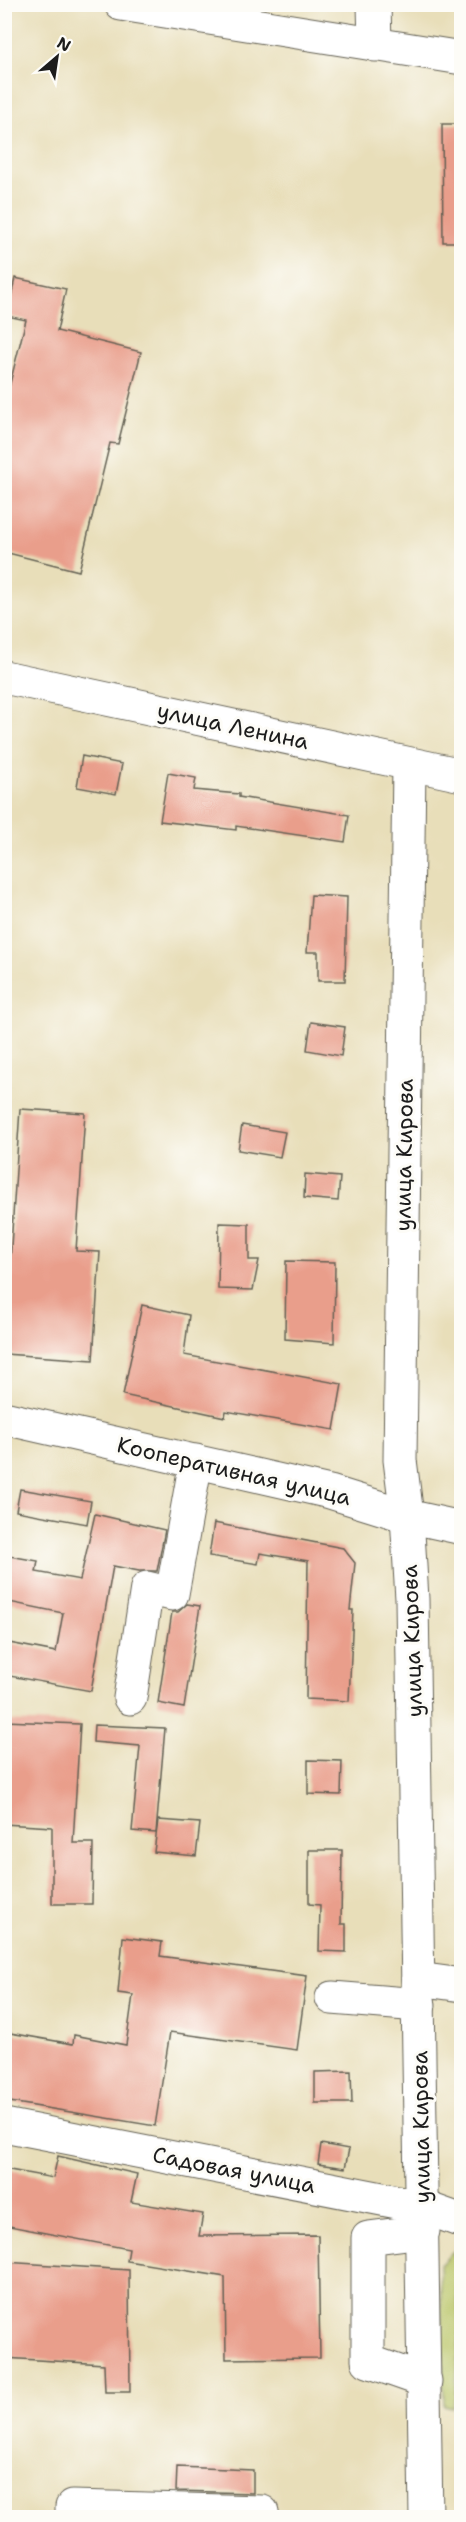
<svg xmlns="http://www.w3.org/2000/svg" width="466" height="2522" viewBox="0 0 466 2522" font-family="'Shantell Sans',sans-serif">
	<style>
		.green { fill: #b7c364; stroke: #6a7040; stroke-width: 1.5 }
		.building { fill: #e99e8b }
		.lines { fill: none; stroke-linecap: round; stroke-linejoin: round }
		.minor-casing { stroke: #636053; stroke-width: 35 }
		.major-casing { stroke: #636053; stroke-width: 35 }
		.minor { stroke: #fff; stroke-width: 33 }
		.major { stroke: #fff; stroke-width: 33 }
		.labels { text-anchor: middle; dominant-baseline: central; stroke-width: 6; stroke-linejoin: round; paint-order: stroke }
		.street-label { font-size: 22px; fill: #1c1c1c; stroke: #fdfcf7 }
	</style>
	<rect width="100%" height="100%" fill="#fdfcf7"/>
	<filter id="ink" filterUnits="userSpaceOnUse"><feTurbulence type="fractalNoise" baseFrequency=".0167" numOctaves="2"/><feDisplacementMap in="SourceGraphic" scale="12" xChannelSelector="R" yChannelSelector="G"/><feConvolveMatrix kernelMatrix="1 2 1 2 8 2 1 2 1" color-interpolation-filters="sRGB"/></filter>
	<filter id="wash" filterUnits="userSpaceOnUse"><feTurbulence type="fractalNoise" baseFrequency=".008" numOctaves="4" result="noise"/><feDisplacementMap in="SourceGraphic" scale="24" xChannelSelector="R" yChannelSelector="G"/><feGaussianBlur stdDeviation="1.35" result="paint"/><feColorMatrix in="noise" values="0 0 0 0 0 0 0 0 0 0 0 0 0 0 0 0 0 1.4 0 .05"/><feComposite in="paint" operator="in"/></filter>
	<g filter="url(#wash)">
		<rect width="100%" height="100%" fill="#e8deb9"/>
		<path class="green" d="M454,2251C460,2301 461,2357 453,2408L444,2406L440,2265Z"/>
		<g id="blocks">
			<g class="building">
				<path d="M442,124H462V242H443Z"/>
				<path d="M15,278L66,289L57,331L141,352L118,444L110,443L79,571L4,552V407L26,320L7,316Z"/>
				<path d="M82,756L122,764L116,794L77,787Z"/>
				<path d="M168,773L196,778L194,790L239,794V797L349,815L345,842L236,826V830L160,821Z"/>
				<path d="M311,895L347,897L345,981H318V952H307Z"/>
				<path d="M311,1022L345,1027L341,1056L307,1050Z"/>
				<path d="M20,1109L85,1113L76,1251L100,1252L93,1360L4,1354Z"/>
				<path d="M242,1125L285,1132L280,1157L238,1150Z"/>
				<path d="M305,1174L340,1177L338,1201L304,1198Z"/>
				<path d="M219,1223L249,1224V1260H259L253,1290L218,1289Z"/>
				<path d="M286,1261L335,1262L334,1343L285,1339Z"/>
				<path d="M142,1305L189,1315L184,1355L342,1384L334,1430L226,1411L225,1417L123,1395Z"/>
				<path d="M20,1489L91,1501L87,1524L16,1511Z"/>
				<path d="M95,1514L165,1530L157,1571H139L113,1566L91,1691L4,1675V1642L56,1652L63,1613L4,1601V1555L38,1561L36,1572L80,1580Z"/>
				<path d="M214,1523L343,1548L355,1563L350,1610H353L349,1701L306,1699L308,1561L260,1553L258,1564L209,1556Z"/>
				<path d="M187,1604L200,1606L184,1708L158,1703L172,1612H178Z"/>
				<path d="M4,1721L80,1724L73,1843H93L92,1904H52V1827L4,1824Z"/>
				<path d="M94,1725L165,1728L156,1833L132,1831L140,1746L93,1742Z"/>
				<path d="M308,1760L342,1761L341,1795L308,1794Z"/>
				<path d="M158,1820L200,1823L196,1856L154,1852Z"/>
				<path d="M309,1850H342L341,1924H346V1952L319,1951L320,1905L309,1904Z"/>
				<path d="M123,1937L162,1942L160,1956L307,1976L297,2050L170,2032L155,2126L4,2101V2032L73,2044L74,2035L126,2045L133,1995L118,1993Z"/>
				<path d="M351,2071L352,2103H315V2072Z"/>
				<path d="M321,2144L349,2149L345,2168L318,2164Z"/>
				<path d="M58,2156L137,2174L131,2202L203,2214L199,2236L318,2235L320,2358L226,2359L225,2277L127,2261L129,2249L4,2225V2169L53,2178Z"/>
				<path d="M4,2262L129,2270L130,2392H105L104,2364L4,2358Z"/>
				<path d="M177,2467L253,2470V2493L176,2491Z"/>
			</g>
		</g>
	</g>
	<g filter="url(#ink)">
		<use href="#blocks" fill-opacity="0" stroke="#636053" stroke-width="1.5"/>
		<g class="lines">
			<defs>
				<g id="minor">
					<path d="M121,4L462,58"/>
					<path d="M374,4L375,45"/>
					<path d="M4,677L462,775"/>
					<path d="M4,1418L330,1492L407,1516L400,1460L409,765"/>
					<path d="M130,1698L147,1588L172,1594L196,1461"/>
					<path d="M418,1979L462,1985"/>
					<path d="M332,1998L419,2005"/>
					<path d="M4,2125L423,2207L462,2221"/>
					<path d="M423,2231L368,2238V2361L425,2381"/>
					<path d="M72,2518V2507L262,2512L263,2518"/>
				</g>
				<path id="major" d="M426,2518L412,1599L407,1516L462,1528"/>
			</defs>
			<use href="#minor" class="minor-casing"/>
			<use href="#major" class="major-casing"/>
			<use href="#minor" class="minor"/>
			<use href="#major" class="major"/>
		</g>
	</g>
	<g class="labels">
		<g class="street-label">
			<text transform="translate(233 726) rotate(12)">улица Ленина</text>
			<text transform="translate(404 1155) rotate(-89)">улица Кирова</text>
			<text transform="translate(234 1471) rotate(13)">Кооперативная улица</text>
			<text transform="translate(412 1641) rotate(-92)">улица Кирова</text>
			<text transform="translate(421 2127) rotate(-91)">улица Кирова</text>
			<text transform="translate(234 2170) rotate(11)">Садовая улица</text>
		</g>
	</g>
	<rect width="466" height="2522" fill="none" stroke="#fdfcf7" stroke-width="24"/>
	<g transform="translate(57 57) rotate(29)" stroke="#fdfcf7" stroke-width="4.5" paint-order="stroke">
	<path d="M0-4.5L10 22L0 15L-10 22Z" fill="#1c1c1c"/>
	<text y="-9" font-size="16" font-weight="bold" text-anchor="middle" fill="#1c1c1c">N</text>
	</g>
</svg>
